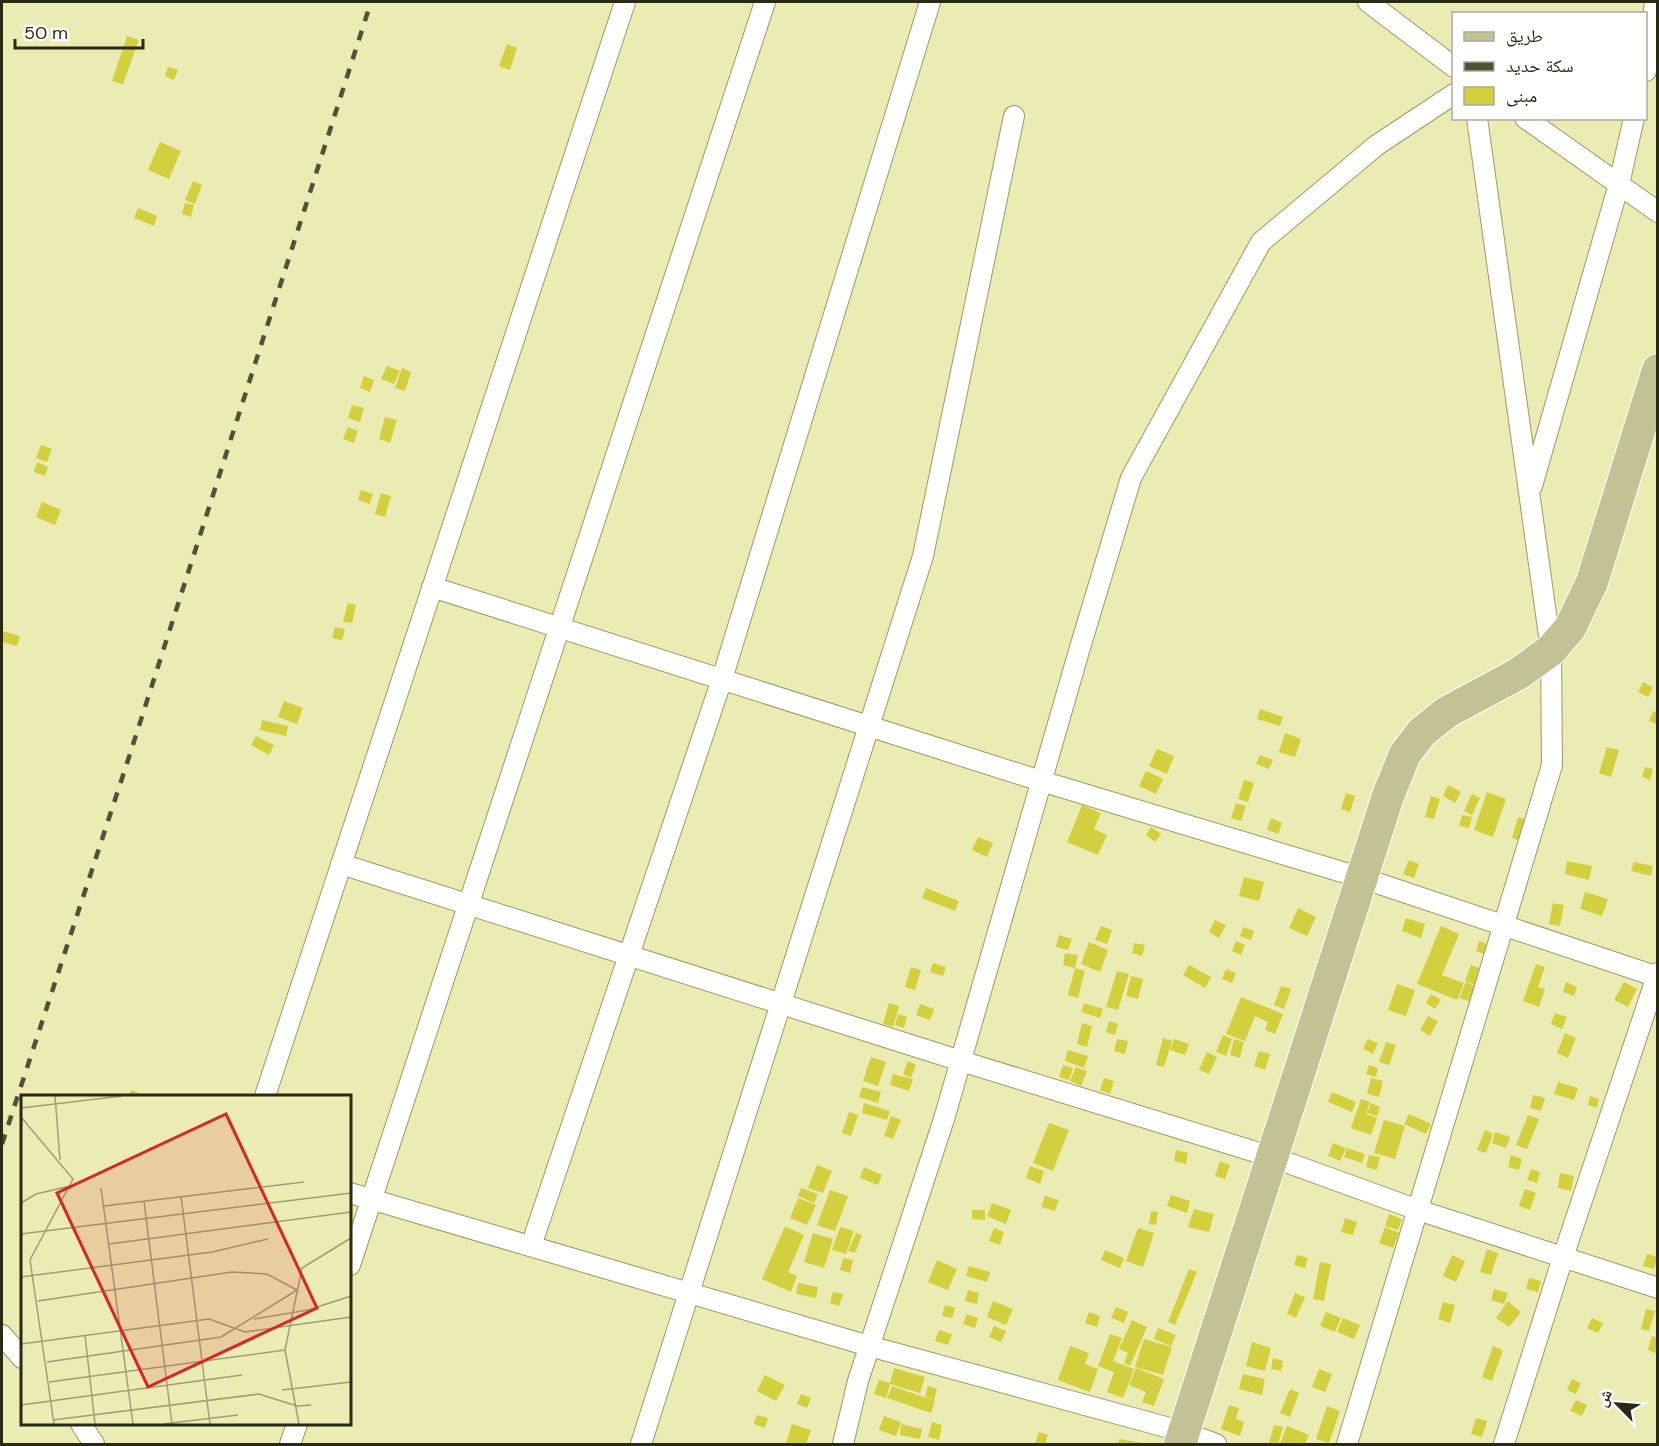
<svg xmlns="http://www.w3.org/2000/svg" width="1659" height="1446" viewBox="0 0 1659 1446" font-family="'DM Sans','Noto Naskh Arabic',sans-serif">
	<style>
		.building { fill: #d3d03f }
		.lines { fill: none; stroke-linecap: round; stroke-linejoin: round }
		.minor-casing { stroke: #9b9b66; stroke-width: 22 }
		.primary-casing { stroke: #fff; stroke-width: 34 }
		.minor { stroke: #fff; stroke-width: 20 }
		.primary { stroke: #c2c294; stroke-width: 32 }
		.rail { stroke: #515135; stroke-width: 4.5; stroke-dasharray: 10 10; stroke-linecap: butt }
		.inset-road { fill: none; stroke: #9e9e74; stroke-width: 1.5 }
		.view { fill: #d62828; fill-opacity: 0.15; stroke: #d62828; stroke-width: 3 }
		.inset-edge { fill: none; stroke: #2a2a14; stroke-width: 3 }
	</style>
	<rect width="100%" height="100%" fill="#ebebb4"/>
	<g class="building">
		<path d="M127,36L139,40L123,84L112,81Z"/>
		<path d="M507,44L517,48L510,70L499,66Z"/>
		<path d="M168,67L178,70L174,80L165,76Z"/>
		<path d="M160,142L181,151L169,179L148,170Z"/>
		<path d="M193,181L202,185L195,204L185,200Z"/>
		<path d="M185,203L194,205L191,217L182,214Z"/>
		<path d="M138,208L157,216L154,226L134,218Z"/>
		<path d="M387,366L400,371L394,384L381,379Z"/>
		<path d="M402,368L411,372L405,391L395,388Z"/>
		<path d="M364,376L374,380L370,392L360,388Z"/>
		<path d="M352,405L364,408L360,422L348,418Z"/>
		<path d="M385,417L397,420L390,443L379,439Z"/>
		<path d="M348,427L358,431L354,443L343,439Z"/>
		<path d="M41,445L52,449L47,462L36,458Z"/>
		<path d="M37,462L48,467L45,476L34,472Z"/>
		<path d="M361,490L373,494L370,504L358,500Z"/>
		<path d="M381,493L391,496L385,517L375,514Z"/>
		<path d="M42,502L61,510L55,525L36,517Z"/>
		<path d="M348,603L356,605L352,623L343,622Z"/>
		<path d="M335,627L345,629L342,640L332,638Z"/>
		<path d="M2,631L20,636L17,646L2,642Z"/>
		<path d="M1643,682L1653,687L1648,697L1638,692Z"/>
		<path d="M284,701L303,708L297,724L278,717Z"/>
		<path d="M1260,709L1283,717L1280,726L1257,719Z"/>
		<path d="M1653,711L1658,713V724L1649,721Z"/>
		<path d="M262,720L288,726L286,736L260,730Z"/>
		<path d="M1285,733L1301,739L1295,757L1279,752Z"/>
		<path d="M256,736L274,745L269,755L251,745Z"/>
		<path d="M1607,747L1619,750L1611,777L1599,773Z"/>
		<path d="M1157,749L1174,756L1167,774L1149,766Z"/>
		<path d="M1260,755L1273,760L1269,769L1256,764Z"/>
		<path d="M1645,767L1653,769L1650,780L1642,777Z"/>
		<path d="M1146,771L1163,779L1156,794L1139,786Z"/>
		<path d="M1244,780L1254,783L1248,802L1238,799Z"/>
		<path d="M1448,785L1461,792L1455,803L1443,796Z"/>
		<path d="M1487,792L1506,799L1493,837L1474,830Z"/>
		<path d="M1346,793L1355,796L1350,812L1341,809Z"/>
		<path d="M1472,794L1480,798L1472,815L1464,811Z"/>
		<path d="M1431,796L1440,799L1434,819L1425,817Z"/>
		<path d="M1236,803L1246,806L1241,821L1231,818Z"/>
		<path d="M1082,805L1101,813L1094,829L1107,835L1098,855L1067,842Z"/>
		<path d="M1462,815L1472,817L1469,828L1459,826Z"/>
		<path d="M1518,817L1527,820L1521,841L1512,838Z"/>
		<path d="M1271,818L1282,823L1278,834L1267,830Z"/>
		<path d="M1151,827L1161,834L1155,842L1146,835Z"/>
		<path d="M978,837L993,843L987,857L972,850Z"/>
		<path d="M1409,860L1419,864L1414,878L1403,874Z"/>
		<path d="M1567,861L1592,866L1589,880L1565,874Z"/>
		<path d="M1634,862L1653,866L1651,876L1631,871Z"/>
		<path d="M1244,877L1264,882L1259,901L1239,896Z"/>
		<path d="M926,888L959,901L955,911L922,898Z"/>
		<path d="M1585,892L1608,899L1602,916L1580,909Z"/>
		<path d="M1553,903L1564,905L1560,926L1549,924Z"/>
		<path d="M1298,908L1316,917L1307,936L1289,928Z"/>
		<path d="M1406,918L1425,924L1421,938L1402,931Z"/>
		<path d="M1215,920L1226,925L1219,938L1209,932Z"/>
		<path d="M1101,926L1112,930L1107,944L1095,940Z"/>
		<path d="M1441,926L1459,934L1442,975L1464,983L1457,1000L1417,984Z"/>
		<path d="M1243,927L1254,931L1251,940L1240,936Z"/>
		<path d="M1059,935L1072,939L1068,950L1056,947Z"/>
		<path d="M1236,941L1245,945L1241,955L1232,951Z"/>
		<path d="M1479,941L1487,944L1484,954L1476,951Z"/>
		<path d="M1089,942L1108,950L1100,972L1081,964Z"/>
		<path d="M1134,943L1145,945L1142,956L1132,953Z"/>
		<path d="M1065,953L1078,955L1075,968L1063,965Z"/>
		<path d="M933,963L946,967L943,976L930,972Z"/>
		<path d="M1536,964L1545,967L1538,987L1545,989L1539,1007L1523,1001Z"/>
		<path d="M1189,965L1211,977L1205,988L1183,975Z"/>
		<path d="M1471,965L1481,969L1475,985L1465,981Z"/>
		<path d="M911,967L921,970L915,990L905,987Z"/>
		<path d="M1075,968L1085,971L1078,998L1068,995Z"/>
		<path d="M1226,969L1236,973L1232,983L1222,979Z"/>
		<path d="M1117,971L1129,974L1118,1010L1106,1007Z"/>
		<path d="M1131,976L1143,979L1138,999L1126,996Z"/>
		<path d="M1466,982L1477,987L1471,1002L1459,998Z"/>
		<path d="M1566,982L1577,987L1574,996L1563,992Z"/>
		<path d="M1624,982L1637,989L1628,1007L1614,1000Z"/>
		<path d="M1397,984L1415,990L1406,1016L1388,1010Z"/>
		<path d="M1281,986L1291,989L1284,1009L1274,1005Z"/>
		<path d="M1431,994L1441,1000L1435,1009L1426,1003Z"/>
		<path d="M1241,997L1283,1014L1275,1034L1265,1030L1268,1022L1255,1016L1245,1041L1226,1034Z"/>
		<path d="M889,1003L899,1006L893,1027L883,1024Z"/>
		<path d="M1084,1003L1103,1009L1100,1018L1081,1012Z"/>
		<path d="M920,1004L934,1009L930,1020L916,1015Z"/>
		<path d="M1555,1013L1567,1017L1562,1029L1551,1024Z"/>
		<path d="M898,1014L907,1017L904,1028L895,1025Z"/>
		<path d="M1428,1016L1438,1021L1430,1036L1420,1030Z"/>
		<path d="M1109,1021L1118,1024L1115,1035L1106,1032Z"/>
		<path d="M1082,1023L1092,1026L1087,1047L1077,1044Z"/>
		<path d="M1565,1033L1576,1038L1568,1058L1557,1053Z"/>
		<path d="M1223,1035L1232,1039L1226,1056L1216,1052Z"/>
		<path d="M1163,1038L1172,1041L1164,1067L1156,1065Z"/>
		<path d="M1117,1039L1128,1041L1125,1054L1114,1051Z"/>
		<path d="M1174,1039L1189,1044L1185,1055L1170,1050Z"/>
		<path d="M1234,1039L1244,1042L1240,1058L1230,1055Z"/>
		<path d="M1368,1039L1378,1043L1373,1054L1363,1049Z"/>
		<path d="M1386,1042L1396,1045L1389,1065L1379,1062Z"/>
		<path d="M1068,1050L1088,1056L1084,1068L1065,1061Z"/>
		<path d="M1259,1051L1270,1054L1265,1070L1254,1066Z"/>
		<path d="M1207,1052L1217,1057L1209,1074L1199,1070Z"/>
		<path d="M871,1057L886,1062L878,1086L863,1081Z"/>
		<path d="M908,1061L916,1065L911,1078L903,1074Z"/>
		<path d="M1063,1065L1073,1068L1069,1080L1059,1077Z"/>
		<path d="M1369,1065L1378,1068L1376,1077L1366,1074Z"/>
		<path d="M1076,1067L1087,1071L1081,1086L1070,1081Z"/>
		<path d="M893,1074L913,1079L909,1091L890,1085Z"/>
		<path d="M1104,1078L1114,1081L1110,1094L1100,1090Z"/>
		<path d="M1371,1078L1383,1081L1379,1097L1367,1094Z"/>
		<path d="M1558,1082L1578,1088L1574,1100L1554,1094Z"/>
		<path d="M862,1087L881,1092L878,1103L859,1097Z"/>
		<path d="M132,1090L145,1096H128Z"/>
		<path d="M1332,1092L1356,1102L1352,1112L1328,1102Z"/>
		<path d="M1533,1095L1545,1098L1541,1111L1530,1108Z"/>
		<path d="M1590,1096L1599,1099L1597,1108L1588,1105Z"/>
		<path d="M1361,1099L1370,1102L1366,1114L1377,1118L1371,1135L1351,1128Z"/>
		<path d="M864,1103L890,1111L887,1120L862,1113Z"/>
		<path d="M1371,1103L1380,1107L1377,1116L1367,1113Z"/>
		<path d="M849,1112L858,1115L851,1136L842,1133Z"/>
		<path d="M1409,1114L1431,1124L1426,1134L1404,1124Z"/>
		<path d="M1528,1115L1539,1119L1527,1149L1516,1145Z"/>
		<path d="M891,1116L901,1120L893,1139L884,1136Z"/>
		<path d="M1384,1120L1405,1126L1395,1159L1374,1153Z"/>
		<path d="M1049,1123L1069,1130L1053,1171L1033,1163Z"/>
		<path d="M1485,1130L1493,1134L1486,1153L1477,1150Z"/>
		<path d="M1495,1132L1510,1137L1506,1148L1492,1143Z"/>
		<path d="M1333,1143L1346,1148L1340,1161L1328,1156Z"/>
		<path d="M1347,1148L1365,1154L1362,1163L1344,1157Z"/>
		<path d="M1176,1150L1188,1153L1186,1164L1174,1161Z"/>
		<path d="M1369,1155L1380,1157L1377,1170L1366,1167Z"/>
		<path d="M1511,1155L1522,1159L1519,1170L1508,1167Z"/>
		<path d="M1220,1161L1230,1165L1225,1179L1215,1176Z"/>
		<path d="M817,1165L832,1171L823,1193L808,1188Z"/>
		<path d="M1030,1166L1044,1171L1040,1184L1026,1178Z"/>
		<path d="M864,1167L882,1175L878,1185L860,1178Z"/>
		<path d="M1531,1169L1540,1172L1537,1183L1527,1180Z"/>
		<path d="M1560,1173L1574,1176L1571,1191L1558,1188Z"/>
		<path d="M801,1188L818,1194L814,1203L798,1196Z"/>
		<path d="M1525,1189L1536,1193L1530,1210L1519,1206Z"/>
		<path d="M830,1190L848,1196L835,1231L817,1225Z"/>
		<path d="M1171,1195L1190,1201L1187,1213L1167,1206Z"/>
		<path d="M1045,1196L1059,1200L1055,1211L1041,1207Z"/>
		<path d="M798,1198L816,1205L807,1225L790,1218Z"/>
		<path d="M992,1203L1011,1210L1006,1224L987,1216Z"/>
		<path d="M1194,1209L1214,1214L1209,1232L1188,1227Z"/>
		<path d="M972,1210H985V1220L972,1219Z"/>
		<path d="M1151,1211L1158,1212L1156,1225L1149,1224Z"/>
		<path d="M1389,1214L1402,1219L1398,1230L1385,1226Z"/>
		<path d="M1345,1218L1357,1222L1353,1235L1341,1232Z"/>
		<path d="M785,1226L804,1235L788,1272L797,1276L791,1292L762,1279Z"/>
		<path d="M840,1227L854,1231L846,1254L832,1250Z"/>
		<path d="M1385,1227L1399,1233L1393,1248L1379,1243Z"/>
		<path d="M994,1228L1004,1232L1000,1245L989,1241Z"/>
		<path d="M1138,1228L1154,1233L1143,1267L1126,1261Z"/>
		<path d="M813,1233L833,1239L824,1268L804,1262Z"/>
		<path d="M856,1233L862,1235L855,1253L848,1251Z"/>
		<path d="M1487,1249L1498,1253L1491,1275L1480,1272Z"/>
		<path d="M1105,1250L1124,1258L1120,1268L1101,1260Z"/>
		<path d="M1647,1254L1658,1257L1654,1269L1643,1266Z"/>
		<path d="M1297,1255L1308,1258L1305,1268L1294,1265Z"/>
		<path d="M1452,1255L1465,1261L1456,1282L1443,1276Z"/>
		<path d="M843,1258L853,1260L850,1273L840,1270Z"/>
		<path d="M937,1260L957,1269L948,1290L928,1282Z"/>
		<path d="M1320,1262L1331,1264L1324,1301L1313,1299Z"/>
		<path d="M969,1266L990,1272L987,1282L966,1276Z"/>
		<path d="M1189,1269L1197,1272L1175,1325L1168,1322Z"/>
		<path d="M1529,1278L1541,1281L1538,1292L1526,1289Z"/>
		<path d="M798,1283L818,1287L816,1298L796,1294Z"/>
		<path d="M1494,1289L1508,1293L1504,1304L1491,1300Z"/>
		<path d="M968,1290L979,1293L977,1304L965,1301Z"/>
		<path d="M833,1292L843,1294L839,1306L830,1303Z"/>
		<path d="M1295,1293L1305,1297L1296,1318L1287,1314Z"/>
		<path d="M993,1301L1013,1309L1006,1325L987,1317Z"/>
		<path d="M1508,1301L1521,1312L1509,1327L1496,1318Z"/>
		<path d="M1443,1302L1455,1305L1450,1323L1438,1319Z"/>
		<path d="M945,1305L955,1308L952,1318L942,1316Z"/>
		<path d="M1116,1307L1128,1312L1124,1323L1111,1318Z"/>
		<path d="M1646,1309L1655,1311L1649,1331L1641,1329Z"/>
		<path d="M1089,1312L1100,1316L1097,1327L1085,1323Z"/>
		<path d="M1326,1312L1341,1318L1335,1332L1320,1326Z"/>
		<path d="M967,1314L978,1318L975,1328L963,1324Z"/>
		<path d="M1343,1318L1360,1325L1354,1339L1337,1332Z"/>
		<path d="M1592,1318L1603,1323L1598,1333L1587,1328Z"/>
		<path d="M1132,1320L1147,1327L1130,1366L1124,1363L1128,1353L1119,1349Z"/>
		<path d="M994,1326L1006,1331L1001,1342L989,1337Z"/>
		<path d="M1158,1328L1176,1335L1171,1346L1154,1339Z"/>
		<path d="M939,1330L952,1334L948,1345L935,1341Z"/>
		<path d="M1110,1334L1122,1338L1113,1361L1134,1369L1123,1398L1107,1392L1114,1372L1098,1366Z"/>
		<path d="M1652,1336L1658,1338V1354L1648,1350Z"/>
		<path d="M1144,1339L1172,1347L1163,1375L1135,1367Z"/>
		<path d="M1252,1342L1271,1348L1265,1371L1246,1366Z"/>
		<path d="M1070,1346L1089,1353L1085,1364L1098,1369L1090,1392L1058,1380Z"/>
		<path d="M1493,1346L1503,1350L1492,1381L1482,1377Z"/>
		<path d="M1273,1358L1283,1361L1281,1371L1271,1369Z"/>
		<path d="M894,1368L925,1377L920,1393L890,1384L886,1398L874,1394L879,1380L890,1383Z"/>
		<path d="M1136,1368L1164,1379L1154,1406L1142,1402L1146,1392L1129,1385Z"/>
		<path d="M1319,1369L1332,1374L1325,1392L1312,1387Z"/>
		<path d="M1243,1374L1265,1379L1262,1395L1239,1389Z"/>
		<path d="M765,1375L785,1385L776,1401L757,1391Z"/>
		<path d="M1572,1379L1581,1383L1576,1394L1567,1390Z"/>
		<path d="M892,1386L935,1401L931,1413L887,1398Z"/>
		<path d="M928,1386L937,1389L934,1400L925,1397Z"/>
		<path d="M1290,1389L1299,1393L1290,1417L1280,1413Z"/>
		<path d="M801,1394L811,1398L807,1408L797,1404Z"/>
		<path d="M1576,1400L1587,1405L1582,1416L1570,1411Z"/>
		<path d="M1229,1405L1239,1408L1236,1419L1244,1422L1240,1436L1221,1429Z"/>
		<path d="M1327,1406L1340,1411L1329,1443L1316,1439Z"/>
		<path d="M757,1415L768,1418L765,1428L754,1424Z"/>
		<path d="M884,1416L901,1422L896,1436L879,1430Z"/>
		<path d="M1476,1418L1487,1421L1482,1437L1471,1434Z"/>
		<path d="M932,1422L942,1425L939,1440L928,1437Z"/>
		<path d="M792,1424L811,1430L806,1444H786Z"/>
		<path d="M901,1424L922,1429L920,1439L900,1435Z"/>
		<path d="M1274,1425L1283,1427L1278,1444L1269,1443Z"/>
		<path d="M1287,1426L1309,1435L1305,1444H1280Z"/>
		<path d="M1039,1432L1048,1435L1045,1444H1035Z"/>
		<path d="M1119,1439L1142,1443V1444H1118Z"/>
	</g>
	<g class="lines">
		<defs>
			<g id="minor">
				<path d="M1368,2L1454,67"/>
				<path d="M1646,71L1655,2"/>
				<path d="M1525,118L1658,212"/>
				<path d="M1532,486L1619,184L1634,118"/>
				<path d="M432,587L1041,781L1362,878L1658,977"/>
				<path d="M341,864L961,1061L1272,1157L1418,1210L1658,1288"/>
				<path d="M265,1096L625,2"/>
				<path d="M350,1193L869,1346L1184,1432L1216,1444"/>
				<path d="M531,1246L722,679L930,2"/>
				<path d="M350,1265L765,2"/>
				<path d="M2,1335L22,1358"/>
				<path d="M81,1424L94,1444"/>
				<path d="M290,1444L297,1424"/>
				<path d="M641,1444L923,556L1014,116"/>
				<path d="M843,1444L858,1381L944,1119L1079,651L1131,478L1261,242L1377,145L1454,94"/>
				<path d="M1347,1444L1552,765L1551,650L1477,118"/>
				<path d="M1504,1444L1563,1257L1658,973"/>
			</g>
			<path id="primary" d="M1180,1444L1388,796L1405,754L1422,732L1447,712L1518,674L1551,650L1570,628L1592,582L1658,370"/>
		</defs>
		<use href="#minor" class="minor-casing"/>
		<use href="#primary" class="primary-casing"/>
		<use href="#minor" class="minor"/>
		<use href="#primary" class="primary"/>
		<path class="rail" d="M2,1144L129,757L371,2"/>
	</g>
	<g transform="translate(21 1095)">
		<rect width="330" height="330" fill="#ebebb4"/>
		<path class="inset-road" d="M34,1L39,65M0,13L101,1M0,22L52,84L9,165L33,329M80,93L112,329M160,101L189,329M123,106L151,329M0,108L15,99L49,91M83,111L283,87M0,139L330,98M88,149L330,117M0,182L191,157L247,144M17,206L211,177L246,179L276,195M233,224L287,215L330,201M64,240L74,329M0,249L188,224L224,237L330,222M26,267L200,242L276,195M28,287L264,255M261,295L330,287M0,310L221,280M32,325L238,299L276,311L290,310M142,329L217,320M278,329L264,255L281,173L330,143"/>
		<path class="view" d="M205,19L296,213L127,292L36,98Z"/>
		<rect width="330" height="330" class="inset-edge"/>
	</g>
	<rect width="1659" height="1446" fill="none" stroke="#2a2a14" stroke-width="6"/>
	<rect x="1452" y="12" width="195" height="108" fill="#ffffff" stroke="#aaaaa1" stroke-width="1.5"/>
	<rect x="1464" y="32" width="30" height="9" fill="#c2c294" stroke="#aaaaa1" stroke-width="1.5"/>
	<text x="1506" y="42" font-size="18" fill="#2a2a14">طريق</text>
	<rect x="1464" y="62" width="30" height="9" fill="#515135" stroke="#aaaaa1" stroke-width="1.5"/>
	<text x="1506" y="72" font-size="18" fill="#2a2a14">سكة حديد</text>
	<rect x="1464" y="87" width="30" height="18" fill="#d3d03f" stroke="#aaaaa1" stroke-width="1.5"/>
	<text x="1506" y="102" font-size="18" fill="#2a2a14">مبنى</text>
	<g transform="translate(1617 1404) rotate(295)" stroke="#ffffff" stroke-width="4.5" paint-order="stroke">
	<path d="M0-4.5L10 22L0 15L-10 22Z" fill="#2a2a14"/>
	<text y="-9" font-size="16" font-weight="bold" text-anchor="middle" fill="#2a2a14">ش</text>
	</g>
	<path d="M15 39v9h128v-9" fill="none" stroke="#2a2a14" stroke-width="3"/>
	<text x="24" y="39" font-size="18" fill="#2a2a14" stroke="#ffffff" stroke-width="4.5" paint-order="stroke">50 m</text>
</svg>
